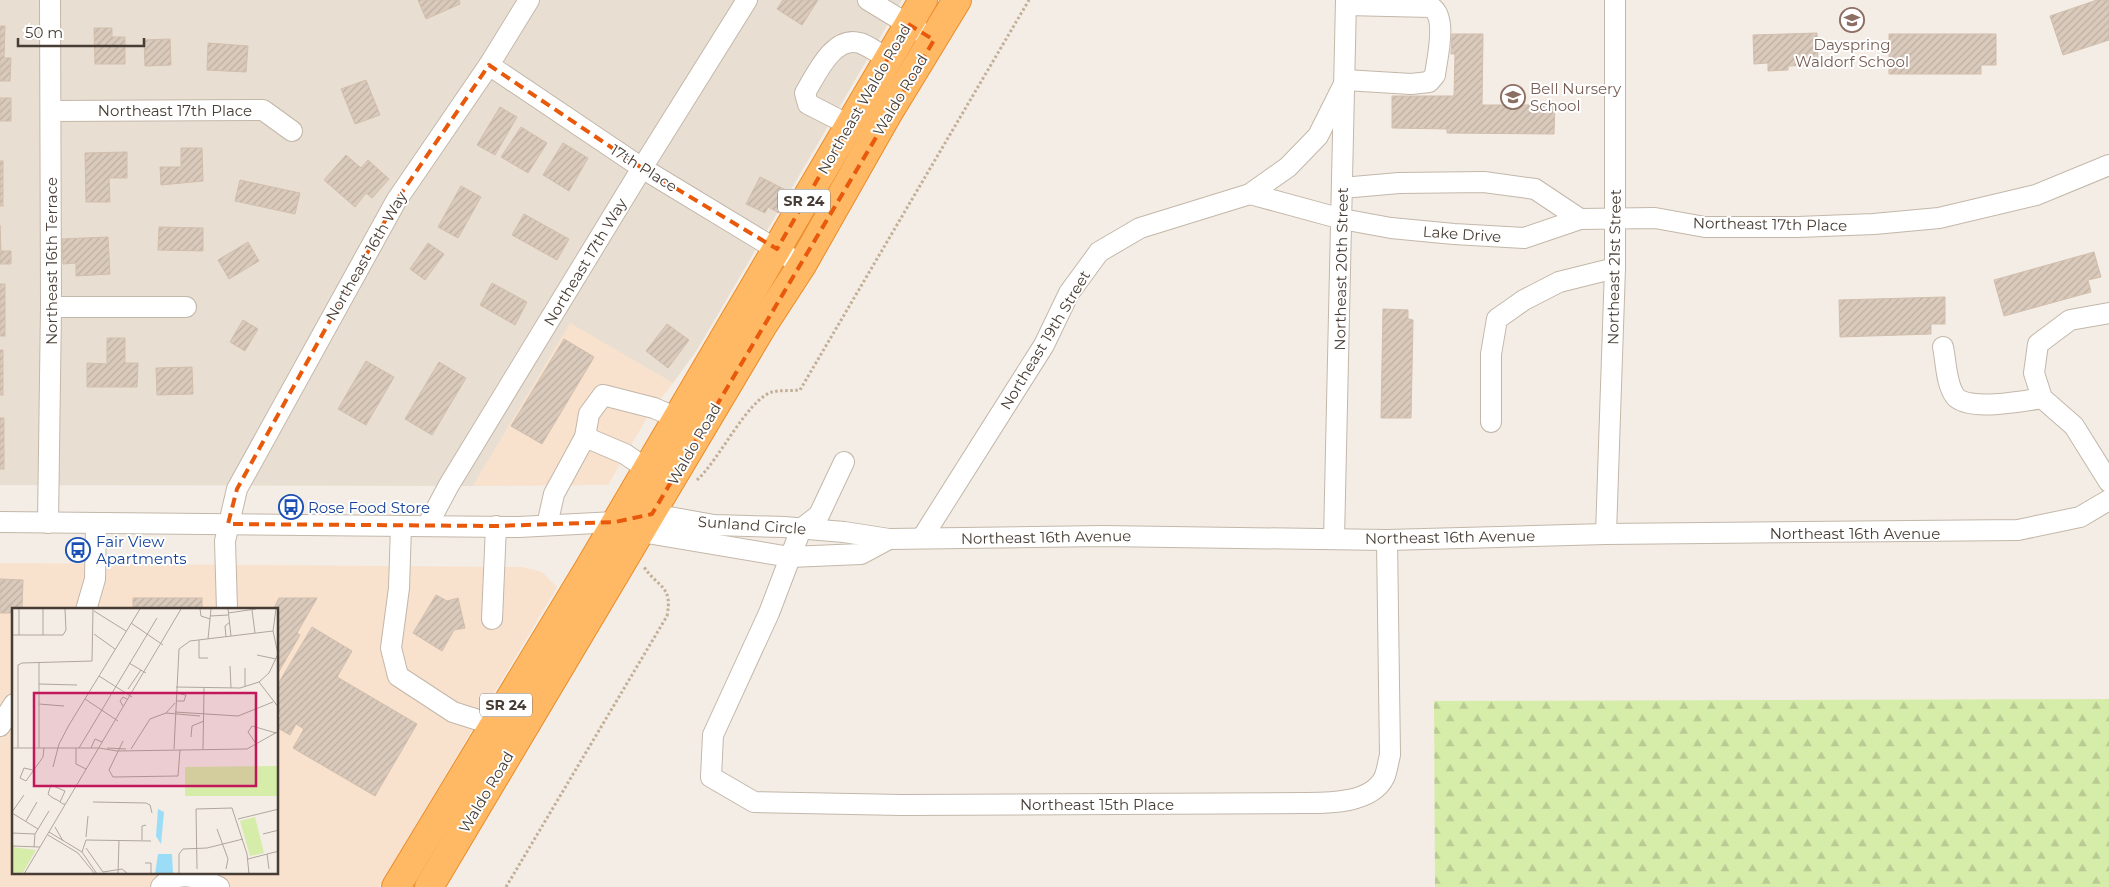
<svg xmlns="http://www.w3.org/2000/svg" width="2109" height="887" viewBox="0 0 2109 887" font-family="Montserrat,sans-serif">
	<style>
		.residential { fill: #e8dfd2 }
		.commercial { fill: #f8e1cd; fill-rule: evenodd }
		.forest { fill: url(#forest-firs) }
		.building { fill: url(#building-hatch); stroke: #d2beac }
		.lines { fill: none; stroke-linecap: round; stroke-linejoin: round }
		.minor-casing { stroke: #c3b7a9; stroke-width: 22 }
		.highway-casing { stroke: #eb8b28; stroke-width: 30 }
		.path { stroke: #c3ae96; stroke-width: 3; stroke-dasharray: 2.5 2.5; stroke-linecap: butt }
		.minor { stroke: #fff; stroke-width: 20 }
		.highway { stroke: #ffb965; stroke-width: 28 }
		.marked { fill: none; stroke: #e8590c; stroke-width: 4; stroke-dasharray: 10 6; stroke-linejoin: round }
		.labels { text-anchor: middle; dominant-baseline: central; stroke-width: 4; stroke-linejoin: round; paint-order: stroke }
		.shield { fill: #fff; stroke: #7e7771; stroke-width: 1 }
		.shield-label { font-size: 14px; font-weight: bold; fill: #473d34 }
		.education-label { font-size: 15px; fill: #785e54; stroke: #fff }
		.street-label { font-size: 15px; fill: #473d34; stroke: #fff }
		.transit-label { font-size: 15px; fill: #164399; stroke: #fff; text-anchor: start }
		.inset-road { fill: none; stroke: #afa79e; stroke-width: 1 }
		.view { fill: #c2185b; fill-opacity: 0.15; stroke: #c2185b; stroke-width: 2.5 }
		.inset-edge { fill: none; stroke: #473d34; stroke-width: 2.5 }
	</style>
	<defs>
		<pattern id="forest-firs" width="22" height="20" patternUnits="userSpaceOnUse" patternTransform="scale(1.25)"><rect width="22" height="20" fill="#d6eca9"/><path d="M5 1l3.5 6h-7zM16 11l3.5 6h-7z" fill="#b9cb92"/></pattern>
		<pattern id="building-hatch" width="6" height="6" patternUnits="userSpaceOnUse" patternTransform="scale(1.25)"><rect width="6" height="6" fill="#dacabc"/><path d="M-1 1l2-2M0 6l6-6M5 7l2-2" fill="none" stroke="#bcaea2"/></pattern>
	</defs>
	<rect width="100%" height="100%" fill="#f4ede5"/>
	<path class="residential" d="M0,0H902L697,350L673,383L570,324L473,486L0,485Z"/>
	<g class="commercial">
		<path d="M570,323L673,383L648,416L608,485L473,486Z"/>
		<path d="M0,563L522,567L542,572L557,587L379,887H0ZM14,610H278V873H14Z"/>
	</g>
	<path class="forest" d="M2109,699V887H1435L1434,701Z"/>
	<g class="building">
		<path d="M418,0H459L460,4L426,19Z"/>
		<path d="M783,0H818L802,25L777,9Z"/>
		<path d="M2097,0H2109V40L2063,55L2050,16Z"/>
		<path d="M0,26H5L4,58H11L10,81H0Z"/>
		<path d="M94,28H112V37H125V64H95Z"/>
		<path d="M1817,33L1818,65L1788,66V70L1768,71V63L1754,64L1753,35Z"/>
		<path d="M1452,34H1483L1482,105H1555L1554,134L1447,133V129L1392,128V96H1454L1455,54H1451Z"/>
		<path d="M1889,34H1996V65H1981V74H1889Z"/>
		<path d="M170,39L171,65L145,66L144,40Z"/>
		<path d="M208,43L248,46L246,72L207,70Z"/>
		<path d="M366,80L380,115L355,124L341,89Z"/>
		<rect x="0" y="98" width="11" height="23"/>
		<path d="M500,107L517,117L495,155L477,145Z"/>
		<path d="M521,127L547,143L528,173L501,157Z"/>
		<path d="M563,143L588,158L569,191L543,175Z"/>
		<path d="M181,148H202L203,181L161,185L160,167H181Z"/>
		<path d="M127,152V178H109L110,202H86L85,153Z"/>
		<path d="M346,155L361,168L368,160L389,179L372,198L366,193L355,207L324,180Z"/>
		<rect x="0" y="161" width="3" height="45"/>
		<path d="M760,177L790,192L779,213L768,207L765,213L746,204Z"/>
		<path d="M240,180L300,193L295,214L235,201Z"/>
		<path d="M461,186L481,197L458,238L438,227Z"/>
		<path d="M524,214L569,239L557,260L512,235Z"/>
		<path d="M0,225L1,251H11V264H0Z"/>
		<path d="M159,227L203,228V251L158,250Z"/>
		<path d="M108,237L110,274L76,276V263L63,264L62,239Z"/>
		<path d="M248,242L259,261L229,279L218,260Z"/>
		<path d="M428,243L444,254L425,280L410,269Z"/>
		<path d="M2094,252L2101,277L2088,280L2091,292L2004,316L1994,280Z"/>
		<path d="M492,283L527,302L515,325L480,305Z"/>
		<rect x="0" y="284" width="5" height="52"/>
		<path d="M1945,297V324H1931V334L1840,337L1839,300Z"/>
		<path d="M1383,309L1408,310V319L1413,320L1411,418H1381Z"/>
		<path d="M243,320L258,329L245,351L230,342Z"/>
		<path d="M667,324L689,340L668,368L646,351Z"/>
		<path d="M107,338H125V363H138L137,387H87V363L107,364Z"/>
		<path d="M564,339L594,357L542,444L511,426Z"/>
		<rect x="0" y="350" width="3" height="45"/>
		<path d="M366,361L394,377L366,425L338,409Z"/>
		<path d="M439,362L466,378L432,435L405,419Z"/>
		<path d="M192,367L193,394L157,395L156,368Z"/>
		<rect x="0" y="418" width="4" height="51"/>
		<path d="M0,579L23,580L22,610H14V613H0Z"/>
		<path d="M436,595L447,601L458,598L465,628L454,630L442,651L413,633Z"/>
		<rect x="133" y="598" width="69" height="12"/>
		<path d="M279,598H317L297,633L300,635L278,673V610H273Z"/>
		<path d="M312,627L352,651L337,677L417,724L375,796L293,748L304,729L296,724L290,735L278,728V720L281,715L278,713V684Z"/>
	</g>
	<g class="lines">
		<defs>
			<g id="minor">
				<path d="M868,0L934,40"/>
				<path d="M489,65L642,168L802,265"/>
				<path d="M1345,80L1411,84L1429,82L1435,75C1437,58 1448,17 1431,7L1346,5"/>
				<path d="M51,111L263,110L292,131"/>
				<path d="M849,125L808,104L805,93C816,75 833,35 860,43C869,46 879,54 888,58"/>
				<path d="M1342,188L1399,183L1484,182L1535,189L1580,219L1655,218L1705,227H1798L1874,224L1939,218L2036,195L2109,165"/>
				<path d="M1250,194L1342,219L1391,228L1454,234L1524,238L1580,219"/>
				<path d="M51,307H186"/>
				<path d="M2109,313L2070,320L2038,344L2034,373L2042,398L2074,426L2109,482"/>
				<path d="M1943,347C1946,361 1946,384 1955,396C1967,412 2025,401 2042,398"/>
				<path d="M1491,422V354L1497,319L1524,300L1559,282L1615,268"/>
				<path d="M585,437L589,414L603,395L654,408L677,418"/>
				<path d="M0,522L519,527L615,522L652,514L714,525L784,527L844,532L889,539"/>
				<path d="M48,523L51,307L50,0"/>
				<path d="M547,525L554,494L585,437L625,454L647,469"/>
				<path d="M401,526L399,588L391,648L398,676L453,712L494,725"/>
				<path d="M427,526L449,485L642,168L747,0"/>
				<path d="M628,527L641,532L790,557L861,554L889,539L1103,536L1387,540L1606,534L2018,530L2080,517L2109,500"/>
				<path d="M801,529L769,613L713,735L711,777L754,802L902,805L1307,803C1330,803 1371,803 1384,778C1387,772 1388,762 1390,755L1387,540"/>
				<path d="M801,529L819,515L844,462"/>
				<path d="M1606,534L1615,268V0"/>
				<path d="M922,538L1044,345L1069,293L1099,252L1140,228L1250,194L1288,167L1318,136L1344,84"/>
				<path d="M1334,539L1346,0"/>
				<path d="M86,610L95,579L96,523"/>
				<path d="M227,610L225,541L237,489L396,201L489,65L529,0"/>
				<path d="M492,619L496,526"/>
				<path d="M0,726L14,704"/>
				<path d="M161,887C177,869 200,877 219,887"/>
			</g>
			<g id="highway">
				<path d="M396,887L589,568L923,0"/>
				<path d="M429,887L763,325L802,265L887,115L957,0"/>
			</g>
		</defs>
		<use href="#minor" class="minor-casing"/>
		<use href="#highway" class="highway-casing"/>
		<g class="path">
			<path d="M697,480C720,459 747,400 772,392C780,390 791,391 800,390L1029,0"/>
			<path d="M506,887L667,616C673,585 658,588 644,567"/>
		</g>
		<use href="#minor" class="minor"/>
		<use href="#highway" class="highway"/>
	</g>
	<path class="marked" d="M908,24L934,40L652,514L615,522L496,526L228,524L237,489L396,201L489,65L642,168L777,249Z"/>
	<defs>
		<symbol id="school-ring" viewBox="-11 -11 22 22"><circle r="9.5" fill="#fff" stroke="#8d6e63" stroke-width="1.5"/><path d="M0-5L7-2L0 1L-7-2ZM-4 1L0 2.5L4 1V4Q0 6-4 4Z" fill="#8d6e63"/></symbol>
		<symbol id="bus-ring" viewBox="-11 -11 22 22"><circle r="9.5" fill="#fff" stroke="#1a4fb4" stroke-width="1.5"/><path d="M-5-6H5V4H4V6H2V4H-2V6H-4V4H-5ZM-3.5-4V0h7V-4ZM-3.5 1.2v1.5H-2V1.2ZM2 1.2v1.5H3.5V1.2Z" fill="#1a4fb4"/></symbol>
	</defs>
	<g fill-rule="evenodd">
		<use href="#school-ring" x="1838" y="6" width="28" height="28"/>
		<use href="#school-ring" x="1499" y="83" width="28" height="28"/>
		<use href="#bus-ring" x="277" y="493" width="28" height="28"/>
		<use href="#bus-ring" x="64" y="536" width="28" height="28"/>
	</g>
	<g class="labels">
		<g class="shield">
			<rect x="778" y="189.5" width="52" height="23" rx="4"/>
			<rect x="480" y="693.5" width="52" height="23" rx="4"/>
		</g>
		<g class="shield-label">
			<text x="804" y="201">SR 24</text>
			<text x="506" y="705">SR 24</text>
		</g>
		<g class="education-label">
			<text x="1852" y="44">Dayspring<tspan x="1852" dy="17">Waldorf School</tspan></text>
			<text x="1530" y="88" text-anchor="start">Bell Nursery<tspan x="1530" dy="17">School</tspan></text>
		</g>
		<g class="street-label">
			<text transform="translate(900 95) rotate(-59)">Waldo Road</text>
			<text transform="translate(864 99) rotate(-60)">Northeast Waldo Road</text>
			<text x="175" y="110">Northeast 17th Place</text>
			<text transform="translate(644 168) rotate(32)">17th Place</text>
			<text transform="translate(1770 224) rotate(1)">Northeast 17th Place</text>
			<text transform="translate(1462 234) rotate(4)">Lake Drive</text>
			<text transform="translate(366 256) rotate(-60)">Northeast 16th Way</text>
			<text transform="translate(51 261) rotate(-90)">Northeast 16th Terrace</text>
			<text transform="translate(585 262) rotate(-59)">Northeast 17th Way</text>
			<text transform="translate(1614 267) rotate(-89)">Northeast 21st Street</text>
			<text transform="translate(1341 269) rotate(-89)">Northeast 20th Street</text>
			<text transform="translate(1045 340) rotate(-59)">Northeast 19th Street</text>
			<text transform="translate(694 444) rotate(-60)">Waldo Road</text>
			<text transform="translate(752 525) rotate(4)">Sunland Circle</text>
			<text x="1855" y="533">Northeast 16th Avenue</text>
			<text transform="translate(1046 537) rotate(-1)">Northeast 16th Avenue</text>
			<text transform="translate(1450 537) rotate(-1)">Northeast 16th Avenue</text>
			<text transform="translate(486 792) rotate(-59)">Waldo Road</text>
			<text x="1097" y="804">Northeast 15th Place</text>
		</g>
		<g class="transit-label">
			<text x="308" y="507">Rose Food Store</text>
			<text x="96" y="541">Fair View<tspan x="96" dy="17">Apartments</tspan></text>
		</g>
	</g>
	<g transform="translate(12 608)">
		<rect width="266" height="266" fill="#f4ede5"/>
		<path d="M243,209L252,245L238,248L228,213ZM0,239L24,242L10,266H0Z" fill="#d6eca9"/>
		<path d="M266,158V188H173V159Z" fill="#d6eca9"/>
		<path d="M146,201L152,204L149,236L144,228ZM146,246H160L161,266H143Z" fill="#9bdcf7"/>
		<path class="inset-road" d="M7,1V27M188,1L189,8L198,11M216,1L219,28M240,2L243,25M82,3L114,23M216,5L244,1M198,8L216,7M119,15L151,37M82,26L103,41M0,27H51L54,22L53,1M31,27V1M214,29L213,18L218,14M196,31L199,1M187,32V50H196M245,47L264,51M117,55L134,65M218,58L219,80M87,68L120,89M247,74L267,100M27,76L65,77M164,79L228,80L247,74L257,65L266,46L261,23L264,1M233,79V60M116,81L129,62M73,91L106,113M164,93H172L174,87L164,85M27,96L52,98M111,98L108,93L111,89L115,91M163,104L226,108L261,94M154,105L188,108M179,129L180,118L192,113M111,133L97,162L101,169L166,168L168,142M245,137L236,124L240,118L264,125M0,140H87M6,140V57L10,55L80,53L81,1M27,140V55M64,140V156L74,161M67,140L145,10M79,140L83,131L90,134M87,140L105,143L235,141L267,123M95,140L114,141M119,141L138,111L154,105L163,95M162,141L167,41L178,33L261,23M191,141L192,80M41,159L47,136L57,117L128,1M21,162L12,160L8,170L14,173L31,149L32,140M48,194L53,183L39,177L36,186L37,187L41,190L47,193L48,194L51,196H53M81,194L134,195L138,197L140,205M0,204L12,187M0,205L26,221M226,211L267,201M14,213L25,194M43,219L51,233M205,221L216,251L214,261M37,224L70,244L85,266M0,225L23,226M251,226L267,222M36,227L66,245L83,266M74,229L76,208M130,232V218L134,217M0,238L28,239M22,239L23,226L37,203M74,240L91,264L110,261L116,266M70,244L74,232L139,233M255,246L257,261M236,251L267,243M133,255H139V266M185,261L184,201L220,200L235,246L237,266M12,266L169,1M106,266L107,232M167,266V246L171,241L195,240L231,231"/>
		<path class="view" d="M22,85H244V178H22Z"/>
		<rect width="266" height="266" class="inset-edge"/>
	</g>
	<path d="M18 38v8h126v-8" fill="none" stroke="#473d34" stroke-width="2.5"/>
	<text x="25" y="38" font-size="15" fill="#473d34" stroke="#ffffff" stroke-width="4" paint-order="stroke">50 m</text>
</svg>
